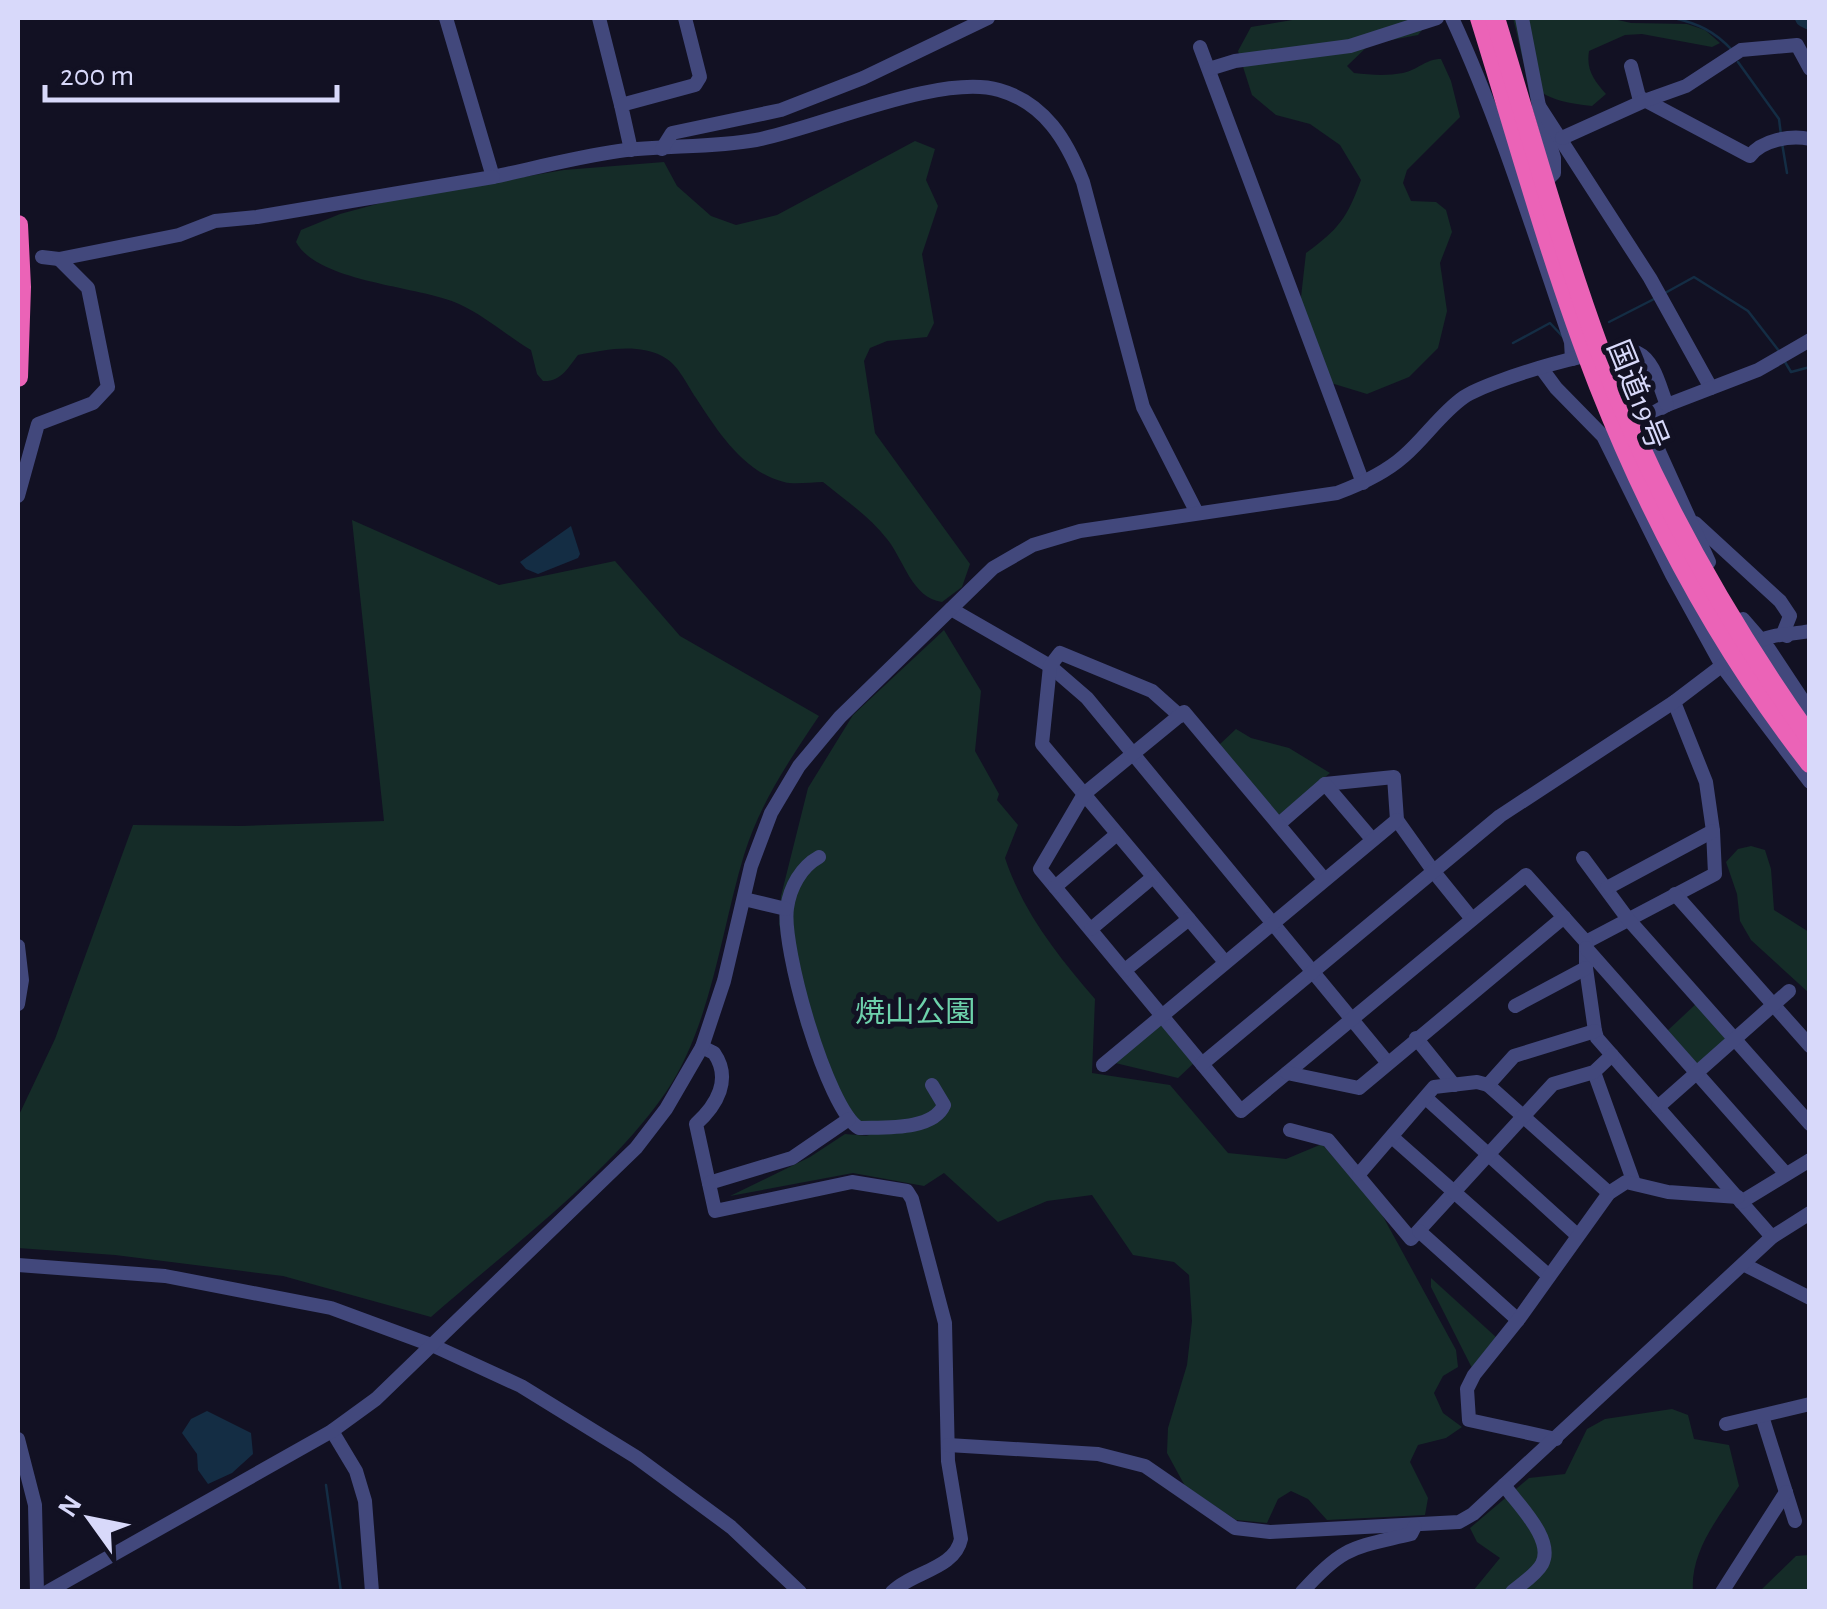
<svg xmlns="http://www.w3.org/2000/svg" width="1827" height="1609" viewBox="0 0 1827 1609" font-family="'Alegreya Sans','Noto Sans JP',sans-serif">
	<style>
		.green { fill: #152c28 }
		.water { fill: #142d44 }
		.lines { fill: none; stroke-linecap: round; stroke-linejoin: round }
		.stream { stroke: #142d44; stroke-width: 2.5 }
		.river { stroke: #142d44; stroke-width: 18 }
		.minor { stroke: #42487c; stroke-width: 14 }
		.highway { stroke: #eb63b7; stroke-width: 20 }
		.labels { text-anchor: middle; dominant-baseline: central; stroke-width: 10; stroke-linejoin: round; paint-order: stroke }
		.street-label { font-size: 30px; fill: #d8d9fa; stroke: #121123 }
		.park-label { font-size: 30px; fill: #6dd1ab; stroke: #121123 }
	</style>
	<rect width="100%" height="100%" fill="#121123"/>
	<g class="green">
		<path d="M1304,18H1432L1418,35L1370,44L1347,66L1354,73C1371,75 1387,76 1403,73C1418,70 1425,59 1441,59L1451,81L1460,117L1407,170L1403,183L1411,201L1436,202L1446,210L1452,232L1440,263L1447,311L1438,348L1409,377L1367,394L1331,383L1300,306L1306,253C1339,229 1347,218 1361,180L1340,145L1310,124L1276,115L1252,95L1238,51L1251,27Z"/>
		<path d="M1513,18H1609L1631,23L1687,24L1705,30L1720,43L1712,47L1642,34L1625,35L1589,51C1586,70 1594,80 1606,94L1592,106C1521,98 1529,80 1513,18Z"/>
		<path d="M915,141L935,149L926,180L938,206L922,254L934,323L927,337L887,341L870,348L864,361L875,433L970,564L962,587L942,602C912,598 904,560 887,539C870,517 844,499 823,482C811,482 795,485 784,482C743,472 717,430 696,398C686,383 678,364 662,356C637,343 604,350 578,355C568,368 561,382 543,381L537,374L531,350C507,336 484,315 459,304C421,286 318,283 296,242L301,230L340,214L403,197L564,170L664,162L677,186L711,216L736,225L777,215Z"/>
		<path d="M352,520L499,585L615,561L680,636L819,716C789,761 760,803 744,855C721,931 711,1026 666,1092C610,1174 506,1251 431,1317L283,1276L115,1255L18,1248V1117L55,1039L133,825L242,826L384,821Z"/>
		<path d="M944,630L981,691L975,751L999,794L997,800L1018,825L1005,858C1023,912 1058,956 1095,999L1092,1073L1170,1085L1228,1153L1286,1159L1322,1144L1380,1211L1456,1350L1458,1367L1443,1376L1434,1393L1443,1413L1462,1427L1446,1438L1418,1445L1410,1462L1428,1498L1425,1515L1327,1520L1308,1499L1291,1491L1278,1499L1267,1523L1236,1520L1185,1486L1167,1453L1168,1428L1187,1365L1192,1321L1189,1275L1174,1262L1133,1255L1092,1195L1047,1201L998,1222L944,1173L924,1186L853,1173L730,1196L810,1157L845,1134L869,1136L851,1129L801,1025L779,924L781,896L808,788L853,715Z"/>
		<path d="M1236,729L1251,738L1289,748L1330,773L1280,814H1275L1219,745Z"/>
		<path d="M1751,846L1765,850L1771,869L1774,910L1809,932V993L1751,940L1740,921L1737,894L1726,862L1738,849Z"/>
		<path d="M1697,1003L1727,1041L1698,1066L1665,1033Z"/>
		<path d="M1159,1022L1195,1062L1178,1078L1111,1062Z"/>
		<path d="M1431,1278L1497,1338L1473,1370L1431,1287Z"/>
		<path d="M1672,1409L1688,1415L1694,1439L1729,1445L1739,1486C1718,1518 1690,1552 1693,1591H1473L1500,1558L1477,1542L1470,1528L1529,1478L1565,1474L1587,1429L1605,1419Z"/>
		<path d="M1809,1555V1591H1760L1796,1556Z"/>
	</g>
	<g class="water">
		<path d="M571,526L580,554L578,558L538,574L526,569L520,562Z"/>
		<path d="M207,1411L251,1433L253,1454L232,1473L208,1484L198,1470L197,1454L182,1433L191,1419Z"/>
	</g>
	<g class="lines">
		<g class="stream">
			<path d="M1631,18H1671"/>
			<path d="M1674,18C1699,24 1714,31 1732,50"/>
			<path d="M1738,62L1779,119L1781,135"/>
			<path d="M1782,143L1787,173"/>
			<path d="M1665,293L1694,277L1748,311L1779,351"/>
			<path d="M1609,322L1656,298"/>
			<path d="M1513,343L1550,323L1564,338"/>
			<path d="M1785,362L1791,372L1810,367"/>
			<path d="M326,1485L341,1592"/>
		</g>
		<path class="river" d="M1804,18L1810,21"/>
		<g class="minor">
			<path d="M446,18L493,177C535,168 577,157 619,151C664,145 711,148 756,140C819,128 940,73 999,90C1045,103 1067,141 1083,182L1143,407L1197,513"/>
			<path d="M599,18L621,105"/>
			<path d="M1452,18C1500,122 1534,233 1571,342L1572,359"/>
			<path d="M1522,18L1539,106L1554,158V173L1546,181"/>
			<path d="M1200,47L1363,483"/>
			<path d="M1631,66L1639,97L1750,156C1762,140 1790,135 1810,139"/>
			<path d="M1209,69L1235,61L1350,46L1437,18"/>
			<path d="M1539,106L1650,278L1711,388"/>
			<path d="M1562,138L1644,101L1686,86L1741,50L1797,45L1810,69"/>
			<path d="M662,149L672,133L781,110L863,78L988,18"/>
			<path d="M631,150L621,105L695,85L700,77L685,18"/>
			<path d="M42,257L59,259L179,235L215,221L257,217L493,177"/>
			<path d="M1542,369L1556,388L1603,436L1672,575L1722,666L1810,782"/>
			<path d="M18,496L38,424L93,403L108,387L88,288L59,259"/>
			<path d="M1695,523L1780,601L1790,616L1784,631L1787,636"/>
			<path d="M1709,562L1647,425L1653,413L1667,405L1758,370L1810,340"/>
			<path d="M951,609L1050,666L1087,698L1387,1062"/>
			<path d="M1743,619L1769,649L1810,711"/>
			<path d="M1754,644C1770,633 1791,635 1810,631"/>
			<path d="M1674,702L1706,782L1713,831L1715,874L1586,942V968L1595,1031L1597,1038L1772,1237"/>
			<path d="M1180,716L1152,691L1060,653L1050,666L1042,744L1225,962"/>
			<path d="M1325,784L1394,777L1397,820L1434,872L1472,919"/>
			<path d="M1279,824L1325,784L1371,838"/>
			<path d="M819,857C801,867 790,887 787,908C781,946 827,1109 859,1128C883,1127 933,1131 944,1105L932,1085"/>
			<path d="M1583,858L1628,919L1810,1124"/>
			<path d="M1324,879L1184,712L1084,794L1040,869L1241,1111L1526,875L1586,942"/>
			<path d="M1055,887L1117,834"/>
			<path d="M1607,888L1713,831"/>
			<path d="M1675,894L1810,1046"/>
			<path d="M744,899L786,909"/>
			<path d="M1091,929L1153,877"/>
			<path d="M18,946L22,980L18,1004"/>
			<path d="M1586,948L1786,1174"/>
			<path d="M1125,970L1189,919"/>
			<path d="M1515,1006L1586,968"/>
			<path d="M1416,1038L1454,1085"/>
			<path d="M702,1047L714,1053C732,1079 717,1105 696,1124L715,1211L852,1182L907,1191L912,1199L945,1323L948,1461L961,1539C955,1569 912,1572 892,1592"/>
			<path d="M1202,1064L1500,816L1674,702L1728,661"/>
			<path d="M1103,1065L1397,820"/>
			<path d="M1594,1072L1634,1183"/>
			<path d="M1287,1073L1359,1088L1564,917"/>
			<path d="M1488,1085L1609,1193"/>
			<path d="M1426,1098L1577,1235"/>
			<path d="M1658,1107L1789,991"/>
			<path d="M1290,1130L1328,1140L1411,1239L1553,1084L1594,1072L1612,1055"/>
			<path d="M1392,1137L1549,1276"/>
			<path d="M1359,1174L1434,1087L1477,1082L1488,1085L1514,1056L1595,1031"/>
			<path d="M709,1183L792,1158L849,1119"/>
			<path d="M1741,1202L1810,1160"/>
			<path d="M1419,1231L1518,1320"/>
			<path d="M18,1265L165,1276L331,1308L434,1346L521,1386L636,1457L731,1527L800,1592"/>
			<path d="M1745,1265L1810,1298"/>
			<path d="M1762,1416L1795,1521"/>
			<path d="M1726,1424L1810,1404"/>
			<path d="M332,1431L356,1471L365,1501L372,1592"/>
			<path d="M18,1439L35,1505L37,1592"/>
			<path d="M1556,1439L1469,1420L1467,1389L1474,1375L1518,1320L1609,1193L1626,1182L1668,1192L1738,1197"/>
			<path d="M948,1445L1098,1454L1145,1466L1235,1528L1270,1532L1459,1522L1473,1514L1772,1237L1810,1213"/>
			<path d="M1504,1485C1517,1504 1555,1539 1542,1564C1536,1575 1521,1584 1512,1592"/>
			<path d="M47,1592L332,1431L376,1399L636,1148L666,1109L702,1047L724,981L751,866L771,813L799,766L840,717L993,568L1033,545L1080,531L1337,493C1361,484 1385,473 1404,456C1425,438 1441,413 1464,397C1487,381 1614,341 1638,353C1655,361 1660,389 1667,405"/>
			<path d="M1302,1592C1344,1545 1353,1548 1411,1534L1415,1526"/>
			<path d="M1722,1592L1786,1492"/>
		</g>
		<g class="highway">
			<path d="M1480,18C1518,140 1552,266 1599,386C1652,520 1721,649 1810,763"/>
			<path d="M1495,18C1529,129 1560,242 1600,351C1652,489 1725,618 1810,738"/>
			<path d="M18,225L21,287L18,377"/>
		</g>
	</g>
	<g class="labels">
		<g class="street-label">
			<text transform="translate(1637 395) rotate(68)">国道19号</text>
		</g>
		<g class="park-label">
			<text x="915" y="1013">焼山公園</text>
		</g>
	</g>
	<rect width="1827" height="1609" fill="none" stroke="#d8d9fa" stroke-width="40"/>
	<g transform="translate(90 1519) rotate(303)" stroke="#121123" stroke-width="8" paint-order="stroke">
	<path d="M0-8L18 38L0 25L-18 38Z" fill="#d8d9fa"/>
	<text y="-15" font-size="28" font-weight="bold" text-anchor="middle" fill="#d8d9fa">N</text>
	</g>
	<path d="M45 85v15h292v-15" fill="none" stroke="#d8d9fa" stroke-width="5"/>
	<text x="60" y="85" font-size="30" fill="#d8d9fa" stroke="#121123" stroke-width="8" paint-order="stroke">200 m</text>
</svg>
